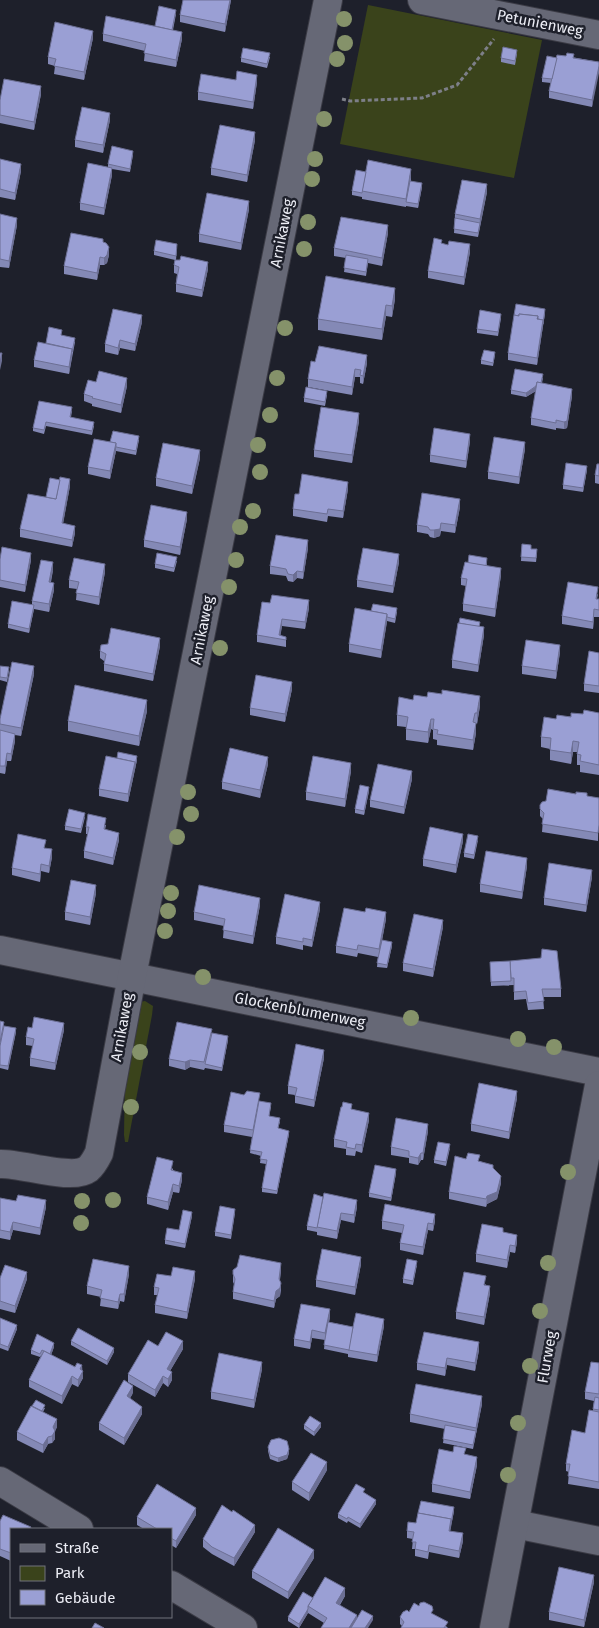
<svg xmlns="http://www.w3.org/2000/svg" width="599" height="1628" viewBox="0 0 599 1628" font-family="'Fira Sans',sans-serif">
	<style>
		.green { fill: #3a431b }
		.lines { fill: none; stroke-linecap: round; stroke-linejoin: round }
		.minor-casing { stroke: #3b3b45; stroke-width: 30 }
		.path { stroke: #7d7f88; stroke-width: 3; stroke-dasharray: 4 2.5; stroke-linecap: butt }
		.minor { stroke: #666876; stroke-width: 28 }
		.tree { fill: #85926a }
		.wall { fill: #8489b6 }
		.shaded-wall { fill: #6c6f94 }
		.building { fill: #9a9fd4; stroke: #6c6f94 }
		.labels { text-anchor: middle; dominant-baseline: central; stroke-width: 5; stroke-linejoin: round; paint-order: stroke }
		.street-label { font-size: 15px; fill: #ecedf5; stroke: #1e202b }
	</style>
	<rect width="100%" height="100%" fill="#1e202b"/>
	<g class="green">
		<path d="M368,5L542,40L514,178L340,144Z"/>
		<path d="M145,1001L153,1006L152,1015L128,1142H125L124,1135L125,1075L140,1002Z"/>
	</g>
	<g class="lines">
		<defs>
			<g id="minor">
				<path d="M422,0L599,35"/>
				<path d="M0,950L599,1072"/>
				<path d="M0,1164C21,1163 72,1181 88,1169C93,1165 96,1159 99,1153L132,976L328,0"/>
				<path d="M0,1481L79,1529"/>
				<path d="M515,1524L599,1541"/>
				<path d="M171,1585L243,1628"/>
				<path d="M494,1628L599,1085"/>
			</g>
		</defs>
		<use href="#minor" class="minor-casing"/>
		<path class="path" d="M342,99L350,101L422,98L457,85L494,39"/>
		<use href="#minor" class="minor"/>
	</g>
	<g class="tree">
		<circle cx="344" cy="19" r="8"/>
		<circle cx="345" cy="43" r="8"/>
		<circle cx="337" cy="59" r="8"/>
		<circle cx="324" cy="119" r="8"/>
		<circle cx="315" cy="159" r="8"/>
		<circle cx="312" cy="179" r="8"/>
		<circle cx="308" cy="222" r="8"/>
		<circle cx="304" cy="249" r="8"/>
		<circle cx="285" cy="328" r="8"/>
		<circle cx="277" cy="378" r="8"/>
		<circle cx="270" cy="415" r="8"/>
		<circle cx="258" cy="445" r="8"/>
		<circle cx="260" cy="472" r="8"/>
		<circle cx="253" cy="511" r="8"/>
		<circle cx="240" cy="527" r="8"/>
		<circle cx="236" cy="560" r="8"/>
		<circle cx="229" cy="587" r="8"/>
		<circle cx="220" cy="648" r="8"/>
		<circle cx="188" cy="792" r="8"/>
		<circle cx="191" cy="814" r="8"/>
		<circle cx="177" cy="837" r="8"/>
		<circle cx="171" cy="893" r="8"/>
		<circle cx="168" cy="911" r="8"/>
		<circle cx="165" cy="931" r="8"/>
		<circle cx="203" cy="977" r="8"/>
		<circle cx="411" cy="1018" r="8"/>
		<circle cx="518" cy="1039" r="8"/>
		<circle cx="554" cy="1047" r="8"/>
		<circle cx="140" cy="1052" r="8"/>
		<circle cx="131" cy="1107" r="8"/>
		<circle cx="568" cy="1172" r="8"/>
		<circle cx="113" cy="1200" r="8"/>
		<circle cx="82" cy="1201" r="8"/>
		<circle cx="81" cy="1223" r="8"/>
		<circle cx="548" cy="1263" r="8"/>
		<circle cx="540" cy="1311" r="8"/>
		<circle cx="530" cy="1366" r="8"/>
		<circle cx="518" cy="1423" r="8"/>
		<circle cx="508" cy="1475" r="8"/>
	</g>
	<g class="wall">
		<path d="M231,0L225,32L180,22V15Z"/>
		<path d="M176,14L173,30L182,39L176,67L144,61L145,51L103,41V34L155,26Z"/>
		<path d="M93,38L84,80L54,74L55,66L48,64V57Z"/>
		<path d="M517,54L515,65L501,62V58Z"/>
		<path d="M566,56L599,62L592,107L549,98V91L551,83L542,82V78L557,58Z"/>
		<path d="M270,57L267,68L241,62V58Z"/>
		<path d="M236,80L257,82L253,109L198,100V92Z"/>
		<path d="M41,94L34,130L0,123V100Z"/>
		<path d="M110,120L103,153L75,147V140Z"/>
		<path d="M255,140L247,182L211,175V168Z"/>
		<path d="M133,155L130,172L112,169V175L104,215L80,210V203L108,167V164Z"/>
		<path d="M0,159L21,171L15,200L0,197Z"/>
		<path d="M366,172L411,177V181L422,187L418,208L406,206V207L362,199V197L352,195V191Z"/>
		<path d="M487,192L478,237L454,233L455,214Z"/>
		<path d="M249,209L241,250L199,242V234Z"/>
		<path d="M0,214L17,225L9,268L0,267Z"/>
		<path d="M388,233L382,266L368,263L366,276L344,272L346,258L334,256V248Z"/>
		<path d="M442,244L470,252L464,285L428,278V271Z"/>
		<path d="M177,248L176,260L208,269L202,297L176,292V284L177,274L174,273V265L175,260L154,255V251Z"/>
		<path d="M109,255L107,263L104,265H100L97,280L64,274V266Z"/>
		<path d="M395,299L392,317L386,316L382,340L318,330V319Z"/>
		<path d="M545,313L537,365L508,360V353Z"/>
		<path d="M501,318L498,336L477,333V329Z"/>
		<path d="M142,322L135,351L120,348L118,355L105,352V344Z"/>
		<path d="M62,336L75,342L69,374L34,367V360L46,343Z"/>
		<path d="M495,355L493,366L481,364V360Z"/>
		<path d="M315,362L367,363L363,384L360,383V377H355L352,395L308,387V379Z"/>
		<path d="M543,378L542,383L572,396L567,428L564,429L556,428V430L531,425V418L536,391L526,397L511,394V390Z"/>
		<path d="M96,382L127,386L121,413L92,406V404L84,401V394Z"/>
		<path d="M327,395L325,406L304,402V398Z"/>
		<path d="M72,411L71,417L94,426L92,435L46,426L44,434L33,431V428Z"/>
		<path d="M359,421L352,463L314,457V450Z"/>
		<path d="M139,440L136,455L116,451L110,479L88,474V467L110,442Z"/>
		<path d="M470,441L466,468L430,462V455Z"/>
		<path d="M525,449L519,484L488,479V472Z"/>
		<path d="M200,458L192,494L156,486V478Z"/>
		<path d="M599,464V484L595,483V475Z"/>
		<path d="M587,470L583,492L563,489V485Z"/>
		<path d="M70,486L63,523L75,533L72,547L20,537V529L46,497Z"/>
		<path d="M348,489L343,518L328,516L327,522L293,516V509L299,494Z"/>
		<path d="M460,507L455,533L441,531L440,536L434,538L430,537L428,534L417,532V525Z"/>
		<path d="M187,519L180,555L144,547V540Z"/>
		<path d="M522,544L531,549L537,553L536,562L521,561Z"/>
		<path d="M308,548L303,579L297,578L293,582L288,581L286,576L270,574V566Z"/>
		<path d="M0,559L31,560L25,592L0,587Z"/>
		<path d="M177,561L174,572L155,568V564Z"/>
		<path d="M399,562L393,593L357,587V580Z"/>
		<path d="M487,562V566L501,575L495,617L463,611V604L466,586L461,585V578L468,563Z"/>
		<path d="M53,570L51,582L54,590L49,612L34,609L29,633L8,628V624L32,605V601Z"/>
		<path d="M105,572L99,605L76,600L77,589L69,588V580Z"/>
		<path d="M598,594L597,599H599V617H594L593,629L562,624V616Z"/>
		<path d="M262,602L309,608L305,629L282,626L280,636L286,637V647L257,642V635Z"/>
		<path d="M371,611L397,612L395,623L387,621L381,658L349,652V644Z"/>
		<path d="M480,627L484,635L478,672L452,668V660Z"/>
		<path d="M160,646L153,681L104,671V661L100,658V651Z"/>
		<path d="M560,652L556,679L522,674V666Z"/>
		<path d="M599,653V693L584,691V684Z"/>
		<path d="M0,666L9,671L7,682L0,680Z"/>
		<path d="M34,674L21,736L15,735V741L11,761H7L5,774L0,773V719Z"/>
		<path d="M292,689L285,722L250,715V708Z"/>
		<path d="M413,700L480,706L477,724L476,723V733L473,750L437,745V740L433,739V730L431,729L428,743L406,740V727L397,726V715Z"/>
		<path d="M147,711L139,746L68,731V721Z"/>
		<path d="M599,713V775L580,772V765H577V752H573L571,764L550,760V749L541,747V737L556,719L583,714Z"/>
		<path d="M117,758L137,760L128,802L99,796V789Z"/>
		<path d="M268,764L260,798L222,789V782Z"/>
		<path d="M351,771L345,807L306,800V792Z"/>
		<path d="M412,779L404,814L370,807V800Z"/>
		<path d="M369,791L364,815L355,813V809Z"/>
		<path d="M587,796L599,798L598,841L542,832L543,819L540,816V805L546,801Z"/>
		<path d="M85,817L81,833L65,830V826Z"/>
		<path d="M106,825L105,830L119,840L113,865L84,858V851L88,834H86V827Z"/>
		<path d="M478,840L474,859L464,857V853Z"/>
		<path d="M463,841L456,873L423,866V859Z"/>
		<path d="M46,848L52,857L49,873L41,871L40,882L12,875V868Z"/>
		<path d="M527,866L522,899L480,892V884Z"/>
		<path d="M592,877L586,912L544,905V898Z"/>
		<path d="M96,893L90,925L65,920V912Z"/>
		<path d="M260,905L253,944L223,938L224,926L194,920V912Z"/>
		<path d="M320,909L312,947L303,945V950L276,944V937Z"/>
		<path d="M386,919L382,940L392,946L387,968L377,967L378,957L358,953L357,957L336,953V946Z"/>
		<path d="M443,927L433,977L403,971V963Z"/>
		<path d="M490,962L561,989V997H543L544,1009L528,1010L526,999L514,1000V985L491,986Z"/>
		<path d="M0,1021L4,1026L16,1032L8,1070L0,1068Z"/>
		<path d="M64,1030L55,1070L30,1066V1058L33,1046L26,1045V1037Z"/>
		<path d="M212,1033L228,1040L222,1071L205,1068L204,1070L190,1067L185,1070L169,1066V1059Z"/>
		<path d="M324,1058L314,1107L295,1103V1095L288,1094V1086Z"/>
		<path d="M517,1098L509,1139L471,1131V1124Z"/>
		<path d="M260,1101L271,1107L269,1116L280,1122L278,1128L289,1134L277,1194L262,1192V1188L266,1164L260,1163L261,1156L250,1153L252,1137L224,1132V1125Z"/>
		<path d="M352,1109L369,1120L362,1153L356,1151L355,1156L346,1155V1149L334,1147V1139Z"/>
		<path d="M428,1131L423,1160H421L418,1165L409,1163V1158L391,1155V1147Z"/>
		<path d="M450,1148L446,1166L434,1163V1160Z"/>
		<path d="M480,1161L493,1168L501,1183L497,1199L487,1204L486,1207L449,1199V1192Z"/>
		<path d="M173,1168V1170L182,1180L179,1193L173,1192L168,1210L147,1204V1197Z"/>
		<path d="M396,1173L391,1201L369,1197V1193Z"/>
		<path d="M323,1197L357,1207L354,1223L341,1220L337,1239L317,1235V1232L307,1230V1226Z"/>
		<path d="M0,1198L46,1207L40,1235L13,1230L10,1240L0,1238Z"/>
		<path d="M235,1213L231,1239L215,1236V1232Z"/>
		<path d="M192,1216L185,1248L165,1244V1240L179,1230Z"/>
		<path d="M382,1221H435L433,1231L428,1230L423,1255L400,1250V1243L402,1233L382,1229Z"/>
		<path d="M503,1232L517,1242L515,1253L510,1252L507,1268L476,1262V1254Z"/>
		<path d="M361,1264L355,1295L316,1287V1280Z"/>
		<path d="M417,1265L413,1285L403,1283V1279Z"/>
		<path d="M281,1270L280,1280L281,1290L280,1296L276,1299L274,1308L233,1299V1292L234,1284L233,1282V1274Z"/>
		<path d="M129,1274L124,1302L120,1301L118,1309L100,1306L101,1297L87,1294V1286Z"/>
		<path d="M0,1278L27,1279L15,1313L0,1309Z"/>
		<path d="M195,1279L187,1319L155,1313V1305L158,1295H154V1287Z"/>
		<path d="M486,1284V1285L490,1293L484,1325L456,1319V1312Z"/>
		<path d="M330,1317L329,1322L353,1327L384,1326L377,1362L348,1357V1354L324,1349L325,1340L312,1338L310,1349L294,1346V1339Z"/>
		<path d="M0,1318L17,1329L8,1351L0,1348Z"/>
		<path d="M71,1341L114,1352L107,1365L71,1345Z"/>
		<path d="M158,1346L183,1349L170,1371L172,1380L168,1387L163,1383L155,1397L128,1382V1374Z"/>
		<path d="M54,1347L51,1355L82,1370L83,1378L78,1387L72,1384L62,1404L29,1387V1380L42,1354L40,1357L31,1354V1350Z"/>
		<path d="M479,1350L475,1371L447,1365L445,1376L417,1370V1363Z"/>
		<path d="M599,1363V1489L568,1484L569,1472L566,1471V1464L585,1433L593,1410L594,1401L585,1399V1392Z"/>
		<path d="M262,1369L254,1408L211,1399V1392Z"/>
		<path d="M133,1393L130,1398L142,1414L124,1445L99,1430V1423Z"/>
		<path d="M482,1404L473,1449L443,1443L445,1429L410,1422V1414Z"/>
		<path d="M32,1406L45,1408L43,1412L57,1427L55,1431V1439L52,1443L48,1444L43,1453L17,1440V1432Z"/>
		<path d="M304,1425L321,1427L314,1436L304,1429Z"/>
		<path d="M268,1447L289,1453L287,1459L278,1462L270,1459L268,1451Z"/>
		<path d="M477,1465L470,1499L432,1492V1484Z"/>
		<path d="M327,1470L309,1501L292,1490V1482Z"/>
		<path d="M365,1492L364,1493L376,1504L360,1528L348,1521L347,1523L338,1518V1514Z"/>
		<path d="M454,1511L450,1531L463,1541L459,1558L429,1552L428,1559L415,1556V1549H412L413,1539L407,1538V1531L416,1523Z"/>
		<path d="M196,1515L176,1548L171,1545V1529H144L137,1525V1517Z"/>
		<path d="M0,1521L31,1529H11V1561L0,1556Z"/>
		<path d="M255,1532L234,1566L212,1554L203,1547V1539Z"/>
		<path d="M314,1558L288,1599L252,1578V1571Z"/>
		<path d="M594,1582L584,1627L549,1620V1612Z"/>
		<path d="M345,1596L340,1605L357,1619L373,1620L324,1623L308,1613L299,1628L288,1621V1617L313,1598Z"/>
		<path d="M409,1612L433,1614L448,1628L402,1626L400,1624V1617Z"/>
	</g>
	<g class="shaded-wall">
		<path d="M230,0H231L225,32V24Z"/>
		<path d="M93,31V38L84,80V72Z"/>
		<path d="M182,32V39L176,67V60Z"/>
		<path d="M599,66V73L592,107V100Z"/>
		<path d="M257,75V82L253,109V102Z"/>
		<path d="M41,86V94L34,130V122Z"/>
		<path d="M110,113V120L103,153V145Z"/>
		<path d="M255,132V140L247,182V175Z"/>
		<path d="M21,164V171L15,200V193Z"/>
		<path d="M112,168V175L104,215V208Z"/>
		<path d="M411,169V177L407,202H406V207V199Z"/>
		<path d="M422,183V187L418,208V204Z"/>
		<path d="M487,184V192L478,237L480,219Z"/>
		<path d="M249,201V209L241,250V243Z"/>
		<path d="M17,218V225L9,268V261Z"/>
		<path d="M388,225V233L382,266V258Z"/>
		<path d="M470,244V252L464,285V277Z"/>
		<path d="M109,247V255L107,263L104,265V258Z"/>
		<path d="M100,257V265L97,280V273Z"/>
		<path d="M208,262V269L202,297V290Z"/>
		<path d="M395,288V299L392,317V306Z"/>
		<path d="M386,305V316L382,340V329Z"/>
		<path d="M545,309V313L537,365V358Z"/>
		<path d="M142,315V322L135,351V344Z"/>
		<path d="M120,340V348L118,355V348Z"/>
		<path d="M72,349V356L69,374V367Z"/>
		<path d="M2,353V361L0,370V363Z"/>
		<path d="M367,355V363L363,384V376Z"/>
		<path d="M355,369V377L352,395V387Z"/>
		<path d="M127,378V386L121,413V405Z"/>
		<path d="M537,386V390L526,397V393Z"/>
		<path d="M572,389V396L567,428L564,429V422Z"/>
		<path d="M359,413V421L352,463V455Z"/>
		<path d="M470,434V441L466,468V461Z"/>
		<path d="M525,442V449L519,484V477Z"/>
		<path d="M116,443V451L110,479V471Z"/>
		<path d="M200,450V458L192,494V486Z"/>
		<path d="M587,466V470L583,492V488Z"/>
		<path d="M70,479V486L62,530V523Z"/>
		<path d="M348,482V489L343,518V511Z"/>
		<path d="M460,499V507L455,533V525Z"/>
		<path d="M187,512V519L180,555V547Z"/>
		<path d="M441,523L440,536L434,538V530Z"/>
		<path d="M75,526V533L72,547V540Z"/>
		<path d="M308,540V548L303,579V572Z"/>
		<path d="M31,553V560L25,592V585Z"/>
		<path d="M399,554V562L393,593V586Z"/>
		<path d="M53,562V570L49,589V582Z"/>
		<path d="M105,564V572L99,605V597Z"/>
		<path d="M501,568V575L495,617V609Z"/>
		<path d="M297,571V578L293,582V575Z"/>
		<path d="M54,583V590L49,612V604Z"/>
		<path d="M309,600V608L305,629V622Z"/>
		<path d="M34,605V609L29,633V629Z"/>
		<path d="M594,609V617L593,629V622Z"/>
		<path d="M387,614V622L381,658V650Z"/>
		<path d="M282,619V626L280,639L279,635Z"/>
		<path d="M484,627V635L478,672V665Z"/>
		<path d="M160,638V646L153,681V674Z"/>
		<path d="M560,645V652L556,679V671Z"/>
		<path d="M34,666V674L21,736V728Z"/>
		<path d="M292,682V689L285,722V714Z"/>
		<path d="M480,696V706L477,724V713Z"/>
		<path d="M147,700V711L139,746V736Z"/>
		<path d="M431,719V729L428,743V732Z"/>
		<path d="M476,723V733L473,750V740Z"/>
		<path d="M15,734V741L11,761V754Z"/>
		<path d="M573,741V752L571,764V753Z"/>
		<path d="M7,753V761L5,774V766Z"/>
		<path d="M137,756V760L128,802V794L135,762Z"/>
		<path d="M268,757V764L260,798V790Z"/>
		<path d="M351,763V771L345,807V799Z"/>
		<path d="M412,771V779L404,814V807Z"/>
		<path d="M369,787V791L364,815V811Z"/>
		<path d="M119,833V840L113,865V858Z"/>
		<path d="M463,834V841L456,873V865Z"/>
		<path d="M52,849V857L49,873V866Z"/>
		<path d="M527,858V866L522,899V892Z"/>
		<path d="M41,864V871L40,882V874Z"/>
		<path d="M592,870V877L586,912V905Z"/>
		<path d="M96,885V893L90,925V917Z"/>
		<path d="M260,898V905L253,944V936Z"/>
		<path d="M320,902V909L312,947V940Z"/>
		<path d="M386,912V919L379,957V949Z"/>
		<path d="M443,920V927L433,977V969Z"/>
		<path d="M392,942V946L387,968V965Z"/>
		<path d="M64,1023V1030L55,1070V1063Z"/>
		<path d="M16,1028V1032L8,1070V1066Z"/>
		<path d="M228,1036V1040L222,1071V1068Z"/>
		<path d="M324,1050V1058L314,1107V1100Z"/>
		<path d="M190,1060V1067L185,1070V1062Z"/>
		<path d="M517,1091V1098L509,1139V1132Z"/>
		<path d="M369,1113V1120L362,1153V1145Z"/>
		<path d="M428,1124V1131L423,1160V1153Z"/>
		<path d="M289,1131V1134L277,1194V1191Z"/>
		<path d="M421,1153V1160L418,1165V1158Z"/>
		<path d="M396,1169V1173L391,1201V1198Z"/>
		<path d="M182,1173V1180L179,1193V1186Z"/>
		<path d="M501,1176V1183L497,1199L487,1204L486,1207L487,1196Z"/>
		<path d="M173,1184V1192L168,1210V1202Z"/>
		<path d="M46,1200V1207L40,1235V1228Z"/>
		<path d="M357,1200V1207L354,1223V1215Z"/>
		<path d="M192,1212V1216L185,1248V1244Z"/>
		<path d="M341,1213V1220L337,1239V1231Z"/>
		<path d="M435,1214V1221L433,1231V1224Z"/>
		<path d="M13,1222V1230L10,1240V1232Z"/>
		<path d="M428,1223V1230L423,1255V1247Z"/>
		<path d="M517,1235V1242L515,1253V1246Z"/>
		<path d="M510,1245V1252L507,1268V1260Z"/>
		<path d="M361,1257V1264L355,1295V1287Z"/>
		<path d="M281,1263V1270L279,1286V1279Z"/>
		<path d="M129,1266V1274L124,1302V1294Z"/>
		<path d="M195,1271V1279L187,1319V1312Z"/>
		<path d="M27,1272V1279L15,1313V1306Z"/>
		<path d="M281,1283L280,1296L276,1299L274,1308V1301L276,1291Z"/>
		<path d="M490,1286V1293L484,1325V1317Z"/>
		<path d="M120,1294V1301L118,1309V1302Z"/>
		<path d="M330,1309V1317L325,1341V1333Z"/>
		<path d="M384,1319V1326L377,1362V1355Z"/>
		<path d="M17,1325V1329L8,1351V1347Z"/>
		<path d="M312,1330V1338L310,1349V1342Z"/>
		<path d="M183,1341V1349L167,1376V1369Z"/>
		<path d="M479,1342V1350L475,1371V1363Z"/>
		<path d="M54,1343V1347L50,1358V1354Z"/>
		<path d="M114,1348V1352L107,1365V1361Z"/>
		<path d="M447,1358V1365L445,1376V1368Z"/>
		<path d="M262,1362V1369L254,1408V1400Z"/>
		<path d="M82,1365L83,1378L78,1387V1380L80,1369Z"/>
		<path d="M172,1372V1380L168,1387V1379Z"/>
		<path d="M72,1376V1384L62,1404V1396Z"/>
		<path d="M163,1376V1383L155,1397V1390Z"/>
		<path d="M133,1386V1393L127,1404V1396Z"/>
		<path d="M482,1396V1404L473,1449L476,1428Z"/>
		<path d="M142,1407V1414L124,1445V1438Z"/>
		<path d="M57,1419V1427L53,1435V1427Z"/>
		<path d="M321,1423V1427L314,1436V1432Z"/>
		<path d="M55,1431V1439L52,1443V1436Z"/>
		<path d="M48,1437V1444L43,1453V1445Z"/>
		<path d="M289,1449V1453L287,1459L278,1462V1458Z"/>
		<path d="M477,1457V1465L470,1499V1492Z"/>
		<path d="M327,1462V1470L309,1501V1493Z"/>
		<path d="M376,1500V1504L360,1528V1524Z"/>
		<path d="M454,1507V1511L449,1538V1531Z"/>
		<path d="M196,1508V1515L176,1548V1541Z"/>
		<path d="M255,1525V1532L234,1566V1558Z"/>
		<path d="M463,1533V1541L459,1558V1551Z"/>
		<path d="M314,1550V1558L288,1599V1592Z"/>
		<path d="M594,1575V1582L584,1627V1620Z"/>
		<path d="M345,1588V1596L336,1610V1603Z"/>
		<path d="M308,1609V1613L299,1628V1624Z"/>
		<path d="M357,1615V1622L354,1628H349Z"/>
		<path d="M373,1616V1620L368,1628H365Z"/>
	</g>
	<g class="building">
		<path d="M183,0H230L225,24L180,15Z"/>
		<path d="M159,6L176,10L172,30L155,26Z"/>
		<path d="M106,16L182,32L176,60L144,53L146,44L103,34Z"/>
		<path d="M55,22L93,31L84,72L54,66L56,59L48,57Z"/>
		<path d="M503,47L517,50L515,61L501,58Z"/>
		<path d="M243,48L270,53L267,64L241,58Z"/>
		<path d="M567,53L574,54L573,58L599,62V66L592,100L549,91L557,55L566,56Z"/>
		<path d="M547,56L557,58L552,79L542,78Z"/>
		<path d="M237,71L257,75L253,102L198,92L201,74L236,80Z"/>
		<path d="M4,79L41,86L34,122L0,115V100Z"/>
		<path d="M82,107L110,113L103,145L75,140Z"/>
		<path d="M220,125L255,132L247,175L211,168Z"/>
		<path d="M112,146L133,151L130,169L108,164Z"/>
		<path d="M0,159L21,164L15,193L0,189Z"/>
		<path d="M368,160L411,169L406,199L362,191Z"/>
		<path d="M88,163L112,168L104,208L80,203Z"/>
		<path d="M356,170L366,172L362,193L352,191Z"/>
		<path d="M462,180L487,184L480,219L455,214Z"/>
		<path d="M410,181L422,183L418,204L406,202Z"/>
		<path d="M207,193L249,201L241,243L199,234Z"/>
		<path d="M0,214L17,218L9,261L0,259Z"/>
		<path d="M341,217L388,225L382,258L334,248Z"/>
		<path d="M455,218L480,223L478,233L454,229Z"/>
		<path d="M71,233L103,239V242L106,243L109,247L107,255L104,258L100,257L97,273L64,266Z"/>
		<path d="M434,238L442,240L441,243L448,245L449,241L470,244L464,277L428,271Z"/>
		<path d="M156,240L177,244L176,256L154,251Z"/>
		<path d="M346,255L368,259L366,272L344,268Z"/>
		<path d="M181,256L208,262L202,290L176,284L179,267L174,265L175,260H180Z"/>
		<path d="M326,276L395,288L392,306L386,305L382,329L318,319Z"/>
		<path d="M516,304L545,309L543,324V320L538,319V316L519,314V316L514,315Z"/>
		<path d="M113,309L142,315L135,344L120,340L118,348L105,344Z"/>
		<path d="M480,310L501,314L498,332L477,329Z"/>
		<path d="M519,314L538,316L537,319L543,320L537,358L508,353L514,315L519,316Z"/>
		<path d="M49,327L62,330L61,335L75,338L72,352V349L46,343Z"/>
		<path d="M38,342L72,349L69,367L34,360Z"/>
		<path d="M319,346L367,355L363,376L360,375L361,370L355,369L352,387L308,379L311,361L315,362Z"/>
		<path d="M484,350L495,352L493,363L481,360Z"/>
		<path d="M0,353H2L0,363Z"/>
		<path d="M515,369L543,374L541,383L537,382L536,386L526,393L511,390Z"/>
		<path d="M99,371L127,378L121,405L92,398L93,397L84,394L88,380L96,382Z"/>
		<path d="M537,382L572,389L567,421L564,422L556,420V423L531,418Z"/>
		<path d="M306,387L327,391L325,402L304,398Z"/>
		<path d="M39,401L72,407L70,417L94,422L92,431L46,422L44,430L33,428Z"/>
		<path d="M321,407L359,413L352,455L314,450Z"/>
		<path d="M434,428L470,434L466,461L430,455Z"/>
		<path d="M113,431L139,436L136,451L116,447V443L110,442Z"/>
		<path d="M494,437L525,442L519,477L488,472Z"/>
		<path d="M94,439L116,443L110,471L88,467Z"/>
		<path d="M163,443L200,450L192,486L156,478Z"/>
		<path d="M566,463L587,466L583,488L563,485Z"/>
		<path d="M597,464H599V476L595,475Z"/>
		<path d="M302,474L348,482L343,511L328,509L327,514L293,509L295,494H299Z"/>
		<path d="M60,477L70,479L62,523L75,526L72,540L20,529L28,494L56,499Z"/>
		<path d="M50,478L60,480L56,499L46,497Z"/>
		<path d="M422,493L460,499L455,525L441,523L440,529L434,530H430L428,527L417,525Z"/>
		<path d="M151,505L187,512L180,547L144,540Z"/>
		<path d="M276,535L308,540L303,572L297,571L293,575L288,574L286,569L270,566Z"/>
		<path d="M522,544L531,545V549H537L536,558L521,557Z"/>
		<path d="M2,547L31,553L25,585L0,580V559Z"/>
		<path d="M363,548L399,554L393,586L357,580Z"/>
		<path d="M157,553L177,557L174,568L155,564Z"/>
		<path d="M469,555L487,558L486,566L468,563Z"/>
		<path d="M74,558L105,564L99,597L76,593L79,582L69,580Z"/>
		<path d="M41,560L53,562L49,582L54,583L49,604L32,601Z"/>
		<path d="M465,562L501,568L495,609L463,604L467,579L461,578Z"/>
		<path d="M568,582L598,587L596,599H599V610L594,609L593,622L562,616Z"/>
		<path d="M272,595L309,600L305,622L282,619L279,635L286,637V640L257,635L262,602L270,603Z"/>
		<path d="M12,601L34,605L29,629L8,624Z"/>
		<path d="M373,604L397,608L395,619L387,617V614L371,611Z"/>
		<path d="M355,608L387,614L381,650L349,644Z"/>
		<path d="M460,618L480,622L479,627L459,623Z"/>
		<path d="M458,623L484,627L478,665L452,660Z"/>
		<path d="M111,628L160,638L153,674L104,664L106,654L100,651L101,645L108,644Z"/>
		<path d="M526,640L560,645L556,671L522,666Z"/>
		<path d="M589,651L599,653V686L584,684Z"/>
		<path d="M12,662L34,666L21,728L0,724V719Z"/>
		<path d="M0,666L9,667L7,678L0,677Z"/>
		<path d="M256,675L292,682L285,714L250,708Z"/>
		<path d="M75,685L147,700L139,736L68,721Z"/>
		<path d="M442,690L480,696L477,713H475L473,722L476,723L473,740L437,734L438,730L433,729L434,719H431L428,732L406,729L408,717L397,715L399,697L413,700L414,695L427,697L428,692L442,694Z"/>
		<path d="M584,710L599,713V765L580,761L581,755L577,754L579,742L573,741L571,753L550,750L551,738L541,737L544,717L556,719L557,715L571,717V713L583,714Z"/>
		<path d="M0,730L15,734L11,754L7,753L5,766H0Z"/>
		<path d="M230,748L268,757L260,790L222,782Z"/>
		<path d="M118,752L137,756L135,766V762L117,758Z"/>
		<path d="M106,756L135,762L128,794L99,789Z"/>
		<path d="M313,756L351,763L345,799L306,792Z"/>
		<path d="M378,764L412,771L404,807L370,800Z"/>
		<path d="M360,785L369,787L364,811L355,809Z"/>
		<path d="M548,789L576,794V792L587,793V796L599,798V825L598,833L542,824L544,813L540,809V805L542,802L546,801Z"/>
		<path d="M69,809L85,813L81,829L65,826Z"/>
		<path d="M88,814L106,818L104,829L119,833L113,858L84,851L89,827H86Z"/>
		<path d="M430,827L463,834L456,865L423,859Z"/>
		<path d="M18,834L46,840L44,848L52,849L49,866L41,864L40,874L12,868Z"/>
		<path d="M468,834L478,836L474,855L464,853Z"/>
		<path d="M486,851L527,858L522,892L480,884Z"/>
		<path d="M549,863L592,870L586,905L544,898Z"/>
		<path d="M71,880L96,885L90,917L65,912Z"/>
		<path d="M199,885L260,898L253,936L223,930L225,919L194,912Z"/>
		<path d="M285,894L320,902L312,940L303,938V942L276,937Z"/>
		<path d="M344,908L365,912L366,908L386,912L379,949L358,945L357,950L336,946Z"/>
		<path d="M414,914L443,920L433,969L403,963Z"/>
		<path d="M382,940L392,942L387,965L377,963Z"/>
		<path d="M542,949L557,951L561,989H542L544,1001L528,1003L526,991L514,992V978H511L510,961L541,958Z"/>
		<path d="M510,961L511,981L491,982L490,962Z"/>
		<path d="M34,1017L64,1023L55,1063L30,1058L34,1039L26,1037L28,1027L32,1028Z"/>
		<path d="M0,1021L4,1022L0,1042Z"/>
		<path d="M177,1022L212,1029L204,1062L190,1060L185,1062L169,1059Z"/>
		<path d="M4,1026L16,1028L8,1066L0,1065V1046Z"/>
		<path d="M212,1033L228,1036L222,1068L205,1064Z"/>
		<path d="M296,1044L324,1050L314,1100L295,1096L297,1088L288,1086Z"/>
		<path d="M479,1083L517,1091L509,1132L471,1124Z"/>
		<path d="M247,1091L260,1093L253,1130L224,1125L231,1092L244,1095Z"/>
		<path d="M259,1101L271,1103L269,1116L280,1118L278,1128L289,1131L277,1191L262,1188L267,1160L260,1159L262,1152L250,1150Z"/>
		<path d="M343,1102L352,1104L351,1109L369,1113L362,1145L356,1144L355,1149L346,1147L347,1142L334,1139L341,1107H342Z"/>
		<path d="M396,1118L428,1124L423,1153H421L418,1158L409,1156V1151L391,1147Z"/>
		<path d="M438,1142L450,1144L446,1162L434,1160Z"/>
		<path d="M468,1153L480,1155L478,1161L493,1165V1168L501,1176L497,1192L487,1196L486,1199L449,1192L455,1156L466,1159Z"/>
		<path d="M157,1157L173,1161L171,1170L182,1173L179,1186L173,1184L168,1202L147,1197Z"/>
		<path d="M375,1165L396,1169L391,1198L369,1193Z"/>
		<path d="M324,1193L357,1200L354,1215L341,1213L337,1231L317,1227Z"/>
		<path d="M314,1194L323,1197L317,1228L307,1226Z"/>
		<path d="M18,1195L46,1200L40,1228L13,1222L10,1232L0,1230V1198L16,1201Z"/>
		<path d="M385,1204L435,1214L433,1224L428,1223L423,1247L400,1243L404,1225L382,1221Z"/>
		<path d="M220,1206L235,1209L231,1235L215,1232Z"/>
		<path d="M183,1210L192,1212L185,1244L165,1240L167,1228L179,1230Z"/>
		<path d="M482,1224L503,1228V1232L517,1235L515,1246L510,1245L507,1260L476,1254Z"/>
		<path d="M322,1249L361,1257L355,1287L316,1280Z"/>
		<path d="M240,1255L281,1263L279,1279L281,1283L280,1288L276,1291L274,1301L233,1292L235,1279L233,1274V1270L237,1267Z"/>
		<path d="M93,1259L129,1266L124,1294H120L118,1302L100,1298L102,1290L87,1286Z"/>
		<path d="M407,1259L417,1261L413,1281L403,1279Z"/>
		<path d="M5,1265L27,1272L15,1306L0,1301V1278Z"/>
		<path d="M173,1267L195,1271L187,1312L155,1305L159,1288L154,1287L157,1274L171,1276Z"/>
		<path d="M464,1272L486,1276L484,1285L490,1286L484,1317L456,1312Z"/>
		<path d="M301,1304L330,1309L325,1333L312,1330L310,1342L294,1339Z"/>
		<path d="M356,1313L384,1319L377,1355L348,1350Z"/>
		<path d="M0,1318L17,1325L8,1347L0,1344Z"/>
		<path d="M328,1322L353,1327L349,1350L324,1345Z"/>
		<path d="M78,1328L114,1348L107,1361L71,1341Z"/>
		<path d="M166,1332L183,1341L167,1369L172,1372L168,1379L163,1376L155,1390L128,1374L148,1340L158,1346Z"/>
		<path d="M424,1332L479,1342L475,1363L447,1358L445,1368L417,1363Z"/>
		<path d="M37,1334L54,1343L50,1354L42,1350L40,1354L31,1350Z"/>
		<path d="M44,1351L75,1367L77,1363L82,1365L80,1369L83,1371L78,1380L72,1376L62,1396L29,1380Z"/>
		<path d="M219,1353L262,1362L254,1400L211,1392Z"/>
		<path d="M591,1362L599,1363V1394L585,1392Z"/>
		<path d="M124,1380L133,1386L127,1396L142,1407L124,1438L99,1423Z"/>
		<path d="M416,1384L482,1396L476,1428L410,1414Z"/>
		<path d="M595,1397L599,1398V1410L593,1409Z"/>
		<path d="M36,1400L45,1405L42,1411L32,1406Z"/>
		<path d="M31,1406L57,1419L53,1427L55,1431L52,1436L48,1437L43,1445L17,1432Z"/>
		<path d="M589,1410L599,1412V1482L568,1476L570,1464H566L572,1430L585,1433Z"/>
		<path d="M310,1416L321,1423L314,1432L304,1425Z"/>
		<path d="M445,1425L476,1431L473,1445L443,1439Z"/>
		<path d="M279,1438L287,1441L289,1449L287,1455L278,1458L270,1455L268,1447L271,1440Z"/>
		<path d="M454,1446L466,1448L464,1454L477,1457L470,1492L432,1484L439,1449L453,1452Z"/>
		<path d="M311,1453L327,1462L309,1493L292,1482Z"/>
		<path d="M157,1484L196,1508L176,1541L171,1538V1529H157L137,1517Z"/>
		<path d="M356,1484L365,1489L363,1492L376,1500L360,1524L348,1517L347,1519L338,1514Z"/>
		<path d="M421,1501L454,1507L451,1523V1519L418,1513Z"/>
		<path d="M222,1505L232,1512L233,1510L255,1525L234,1558L212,1547L203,1539Z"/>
		<path d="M418,1513L451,1519L449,1531L463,1533L459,1551L429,1545L428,1552L415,1549L416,1542H412L414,1532L407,1531L408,1522L416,1523Z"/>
		<path d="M3,1515L31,1527L30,1529H11V1553L0,1549V1521Z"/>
		<path d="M278,1528L314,1550L288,1592L252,1571Z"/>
		<path d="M559,1567L594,1575L584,1620L549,1612Z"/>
		<path d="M325,1577L345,1588L336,1603L357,1615L349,1628H321L327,1618L308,1606Z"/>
		<path d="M303,1592L313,1598L308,1606V1609L299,1624L288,1617Z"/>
		<path d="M424,1602L432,1606L433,1610L431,1613L448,1622L444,1628H401L404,1622L400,1617L403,1612L407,1610L409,1612L414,1603L419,1606L420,1603Z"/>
		<path d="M362,1610L373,1616L365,1628H351Z"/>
		<path d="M95,1623L104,1628H92Z"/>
	</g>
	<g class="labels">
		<g class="street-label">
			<text transform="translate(540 23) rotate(11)">Petunienweg</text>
			<text transform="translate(282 233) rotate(-79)">Arnikaweg</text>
			<text transform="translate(202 630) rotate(-79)">Arnikaweg</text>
			<text transform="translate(300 1010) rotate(11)">Glockenblumenweg</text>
			<text transform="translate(122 1027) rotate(-80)">Arnikaweg</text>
			<text transform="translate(547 1357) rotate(-80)">Flurweg</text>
		</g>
	</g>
	<rect x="10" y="1528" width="162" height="90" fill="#1e202b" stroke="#70727c"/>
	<rect x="20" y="1544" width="25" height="8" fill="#666876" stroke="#70727c"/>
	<text x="55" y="1553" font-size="15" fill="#ecedf5">Straße</text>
	<rect x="20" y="1566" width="25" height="15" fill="#3a431b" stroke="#70727c"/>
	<text x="55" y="1578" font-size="15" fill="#ecedf5">Park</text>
	<rect x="20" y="1590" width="25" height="15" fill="#9a9fd4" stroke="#70727c"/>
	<text x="55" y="1603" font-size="15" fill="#ecedf5">Gebäude</text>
</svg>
